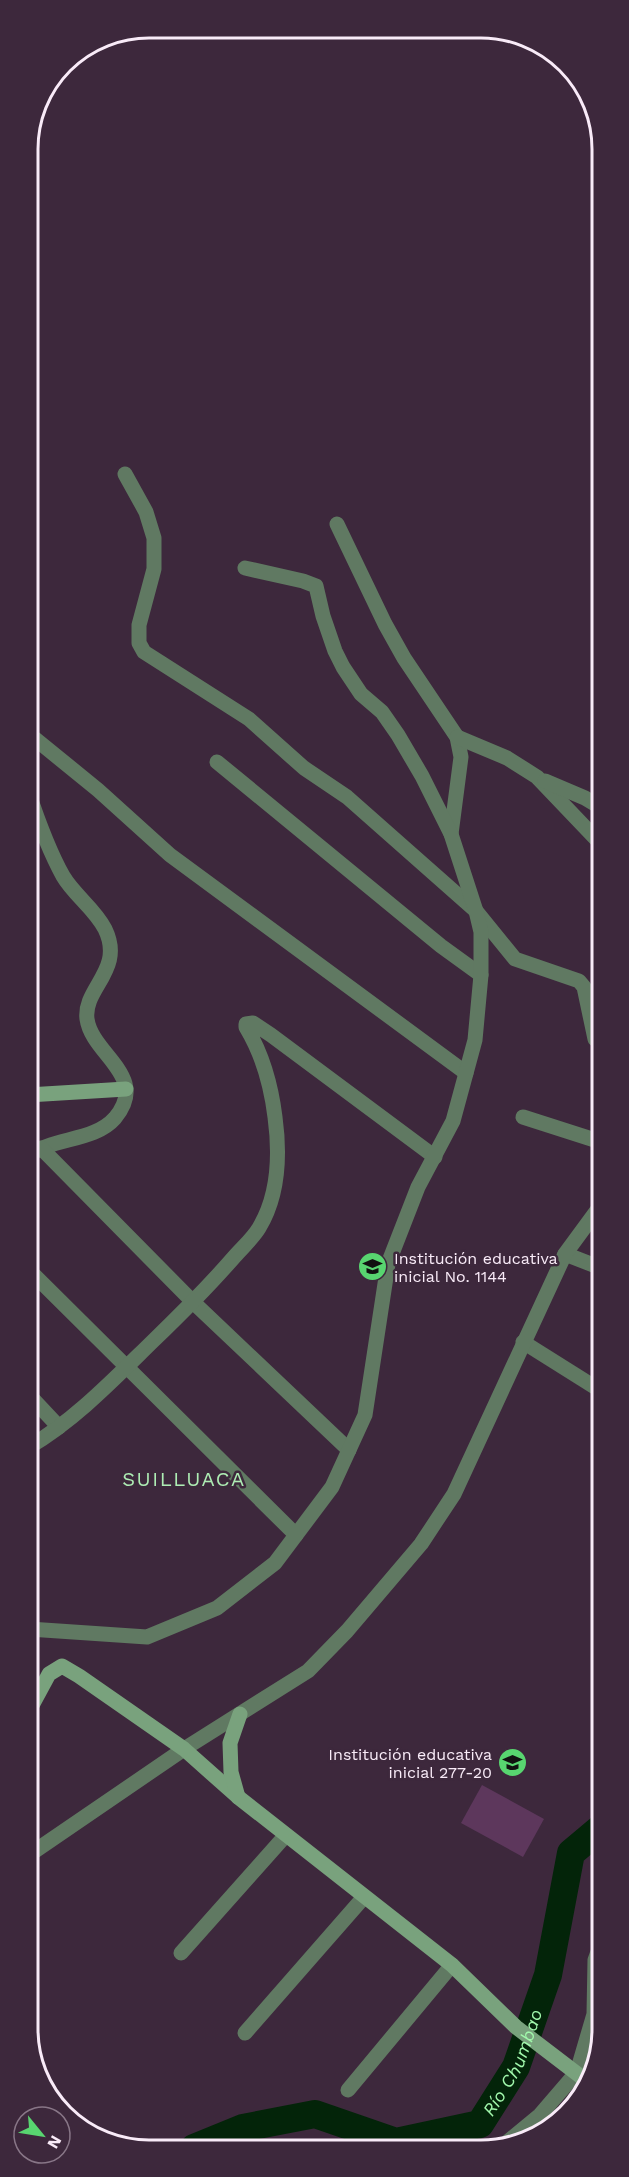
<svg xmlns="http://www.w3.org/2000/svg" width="629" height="2177" viewBox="0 0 629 2177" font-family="'Work Sans',sans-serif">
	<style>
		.green { fill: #5d375c }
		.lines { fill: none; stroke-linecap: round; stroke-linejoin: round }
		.river { stroke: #032409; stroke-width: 28 }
		.street { stroke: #607962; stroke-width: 15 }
		.secondary { stroke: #79a27d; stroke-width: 15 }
		.labels { text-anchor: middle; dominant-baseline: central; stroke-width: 5; stroke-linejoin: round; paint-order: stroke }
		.poi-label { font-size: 16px; fill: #f9ebf8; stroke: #3d283c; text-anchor: start }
		.water-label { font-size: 18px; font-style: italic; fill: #a1f8ac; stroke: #3d283c }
		.quarter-label { font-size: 20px; letter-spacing: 1.5px; fill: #aeedb4; stroke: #3d283c }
		.rim { fill: none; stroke: #f9ebf8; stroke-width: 3 }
	</style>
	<rect width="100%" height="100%" fill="#3d283c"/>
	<path class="green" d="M482,1785L544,1819L523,1857L461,1823Z"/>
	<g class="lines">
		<path class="river" id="s1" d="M194,2148L243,2128L315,2114L396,2142L480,2124L516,2067L548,1975L571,1853L602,1827"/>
		<g class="street">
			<path d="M125,474L146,512L154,538V569L139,625V643L144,652L249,719L304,768L347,797L476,911L515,959L579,981L584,987L595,1039L601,1045"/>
			<path d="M337,524L385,624L404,658L457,737L461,757L451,834"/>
			<path d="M28,733L98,790L170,855L466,1073"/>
			<path d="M457,737L507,758L537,777L600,843"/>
			<path d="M217,762L441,946L481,975"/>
			<path d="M545,781L585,798L600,807"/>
			<path d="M28,791C37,818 49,851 63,876C74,895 95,909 105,929C125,970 83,988 87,1019C92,1055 150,1076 115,1118C94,1142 53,1137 28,1156"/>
			<path d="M523,1117L601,1142"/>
			<path d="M41,1148L193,1302L349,1450"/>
			<path d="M565,1254L601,1268"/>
			<path d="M28,1269L296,1535"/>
			<path d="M523,1342L601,1391"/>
			<path d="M29,1395L59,1427"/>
			<path d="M29,1447C75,1420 114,1379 153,1341C182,1313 209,1286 235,1256C243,1247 253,1238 259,1228C279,1195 280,1154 275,1117C271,1085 263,1055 246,1027V1024L253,1023L271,1035L435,1157"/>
			<path d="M29,1629L147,1637L217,1608L275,1563L332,1487L365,1415L388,1264L418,1187L453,1121L475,1040L481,975V932L476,911L451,834L422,776L398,735L382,712L361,694L343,667L335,651L323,616L316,586L303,581L245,568"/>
			<path d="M29,1855L184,1749L308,1671L347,1631L421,1544L454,1494L565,1254L601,1205"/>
			<path d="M181,1953L286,1835"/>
			<path d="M245,2033L364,1897"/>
			<path d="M348,2090L452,1965"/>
			<path d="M500,2148L540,2115L577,2072L594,2014L595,1960L602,1941"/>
		</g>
		<g class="secondary">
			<path d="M28,1095L126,1089"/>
			<path d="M29,1711L49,1674L62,1666L79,1676L184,1749L238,1797L452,1965L516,2027L584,2079"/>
			<path d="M238,1797L231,1772L230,1743L240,1714"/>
		</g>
	</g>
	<defs>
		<symbol id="school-disc" viewBox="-11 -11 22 22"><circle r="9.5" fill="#58d570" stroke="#3d283c"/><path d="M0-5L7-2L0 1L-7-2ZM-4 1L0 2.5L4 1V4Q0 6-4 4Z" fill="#111"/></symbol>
	</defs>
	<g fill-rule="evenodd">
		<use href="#school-disc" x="356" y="1250" width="33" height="33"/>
		<use href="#school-disc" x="496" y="1746" width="33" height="33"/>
	</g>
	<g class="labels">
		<g class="poi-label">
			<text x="394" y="1258">Institución educativa<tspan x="394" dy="18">inicial No. 1144</tspan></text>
			<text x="492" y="1754" text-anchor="end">Institución educativa<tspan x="492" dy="18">inicial 277-20</tspan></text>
		</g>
		<g class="water-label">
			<text stroke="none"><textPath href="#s1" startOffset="368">Río Chumbao</textPath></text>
		</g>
		<g class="quarter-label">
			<text x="184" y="1479">SUILLUACA</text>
		</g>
	</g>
	<path d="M0 0H629V2177H0ZM149 38H481A111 111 0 0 1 592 149V2029A111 111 0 0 1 481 2140H149A111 111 0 0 1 38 2029V149A111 111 0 0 1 149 38Z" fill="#3d283c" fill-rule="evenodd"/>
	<path class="rim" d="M149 38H481A111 111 0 0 1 592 149V2029A111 111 0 0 1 481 2140H149A111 111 0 0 1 38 2029V149A111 111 0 0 1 149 38Z"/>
	<g transform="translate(42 2135) rotate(120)"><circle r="28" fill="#3d283c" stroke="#887687" stroke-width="1.5"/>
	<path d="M0-4.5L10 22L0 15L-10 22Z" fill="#58d570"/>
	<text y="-9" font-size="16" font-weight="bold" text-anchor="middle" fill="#f9ebf8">N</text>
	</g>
</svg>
